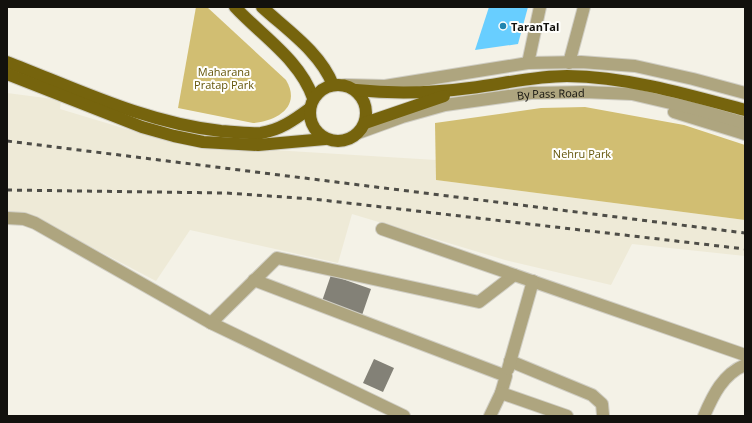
<svg xmlns="http://www.w3.org/2000/svg" width="752" height="423" viewBox="0 0 752 423" font-family="'Open Sans',sans-serif">
	<style>
		.built { fill: #eeead7 }
		.green { fill: #d1be72 }
		.water { fill: #68ceff }
		.building { fill: #838177 }
		.lines { fill: none; stroke-linecap: round; stroke-linejoin: round }
		.minor-casing { stroke: #d0cec4; stroke-width: 14 }
		.major-casing { stroke: #d0cec4; stroke-width: 14 }
		.minor { stroke: #aea57f; stroke-width: 12 }
		.major { stroke: #76640d; stroke-width: 12 }
		.rail { stroke: #4e4d47; stroke-width: 3; stroke-dasharray: 5 5; stroke-linecap: butt }
		.poi-dot { fill: #2185af; stroke: #fffffc; stroke-width: 1.5 }
		.labels { text-anchor: middle; dominant-baseline: central; stroke-width: 4; stroke-linejoin: round; paint-order: stroke }
		.poi-label { font-size: 11px; font-weight: bold; fill: #12110d; stroke: #fffffc; text-anchor: start }
		.park-label { font-size: 11px; fill: #64550a; stroke: #fffffc }
		.street-label { font-size: 11px; fill: #12110d; stroke: #fffffc }
	</style>
	<rect width="100%" height="100%" fill="#f4f2e7"/>
	<path class="built" d="M7,93L61,100L60,109L146,135L214,150H273L436,160V180L745,220V256L632,244L611,285L505,260L352,214L338,263L190,230L156,281L42,221L7,214Z"/>
	<g class="green">
		<path d="M196,7H207L286,80C302,107 276,121 253,123L178,108Z"/>
		<path d="M585,107L684,125L745,145V220L436,180L435,123L541,108Z"/>
	</g>
	<path class="water" d="M489,7H528L518,44L475,50Z"/>
	<g class="building">
		<path d="M331,275L371,289L361,318L321,304Z"/>
		<path d="M374,359L394,368L383,392L363,383Z"/>
	</g>
	<g class="lines">
		<defs>
			<g id="minor">
				<path d="M528,63L540,7"/>
				<path d="M569,63L584,7"/>
				<path d="M345,85L385,86L528,63L581,62L635,66L693,79L745,93"/>
				<path d="M674,112L745,134"/>
				<path id="s1" d="M358,133L402,117L445,105L531,93L584,92L632,94L692,108L745,123"/>
				<path d="M7,218L24,219L35,223L211,323L277,258L479,302L514,275"/>
				<path d="M382,229L745,355"/>
				<path d="M254,280L506,376L501,393L490,416"/>
				<path d="M211,323L404,416"/>
				<path d="M510,361L592,395L602,404L603,415"/>
				<path d="M508,369L533,281"/>
				<path d="M501,393L567,416"/>
				<path d="M704,416C713,395 723,374 745,365"/>
			</g>
			<g id="major">
				<path d="M235,7C262,36 300,60 313,98"/>
				<path d="M262,7C287,30 320,52 333,85"/>
				<path d="M7,62C77,89 146,123 221,131C234,132 248,134 261,133C280,130 294,120 309,109"/>
				<path d="M7,74L142,127L174,136L203,142L258,145L325,139"/>
				<circle cx="338" cy="113" r="28"/>
				<path d="M356,90C394,94 432,93 470,88C503,84 534,76 567,76C628,77 686,94 745,110"/>
				<path d="M365,123L444,96"/>
			</g>
		</defs>
		<use href="#minor" class="minor-casing"/>
		<use href="#major" class="major-casing"/>
		<use href="#minor" class="minor"/>
		<use href="#major" class="major"/>
		<g class="rail">
			<path d="M7,141L745,233"/>
			<path d="M7,190L226,193L313,199L745,249"/>
		</g>
	</g>
	<circle class="poi-dot" cx="503" cy="26" r="4"/>
	<g class="labels">
		<g class="poi-label">
			<text x="511" y="26">TaranTal</text>
		</g>
		<g class="park-label">
			<text x="224" y="71">Maharana<tspan x="224" dy="13">Pratap Park</tspan></text>
			<text x="582" y="153">Nehru Park</text>
		</g>
		<g class="street-label">
			<text stroke="none"><textPath href="#s1" startOffset="198">By Pass Road</textPath></text>
		</g>
	</g>
	<rect width="752" height="423" fill="none" stroke="#12110d" stroke-width="16"/>
</svg>
